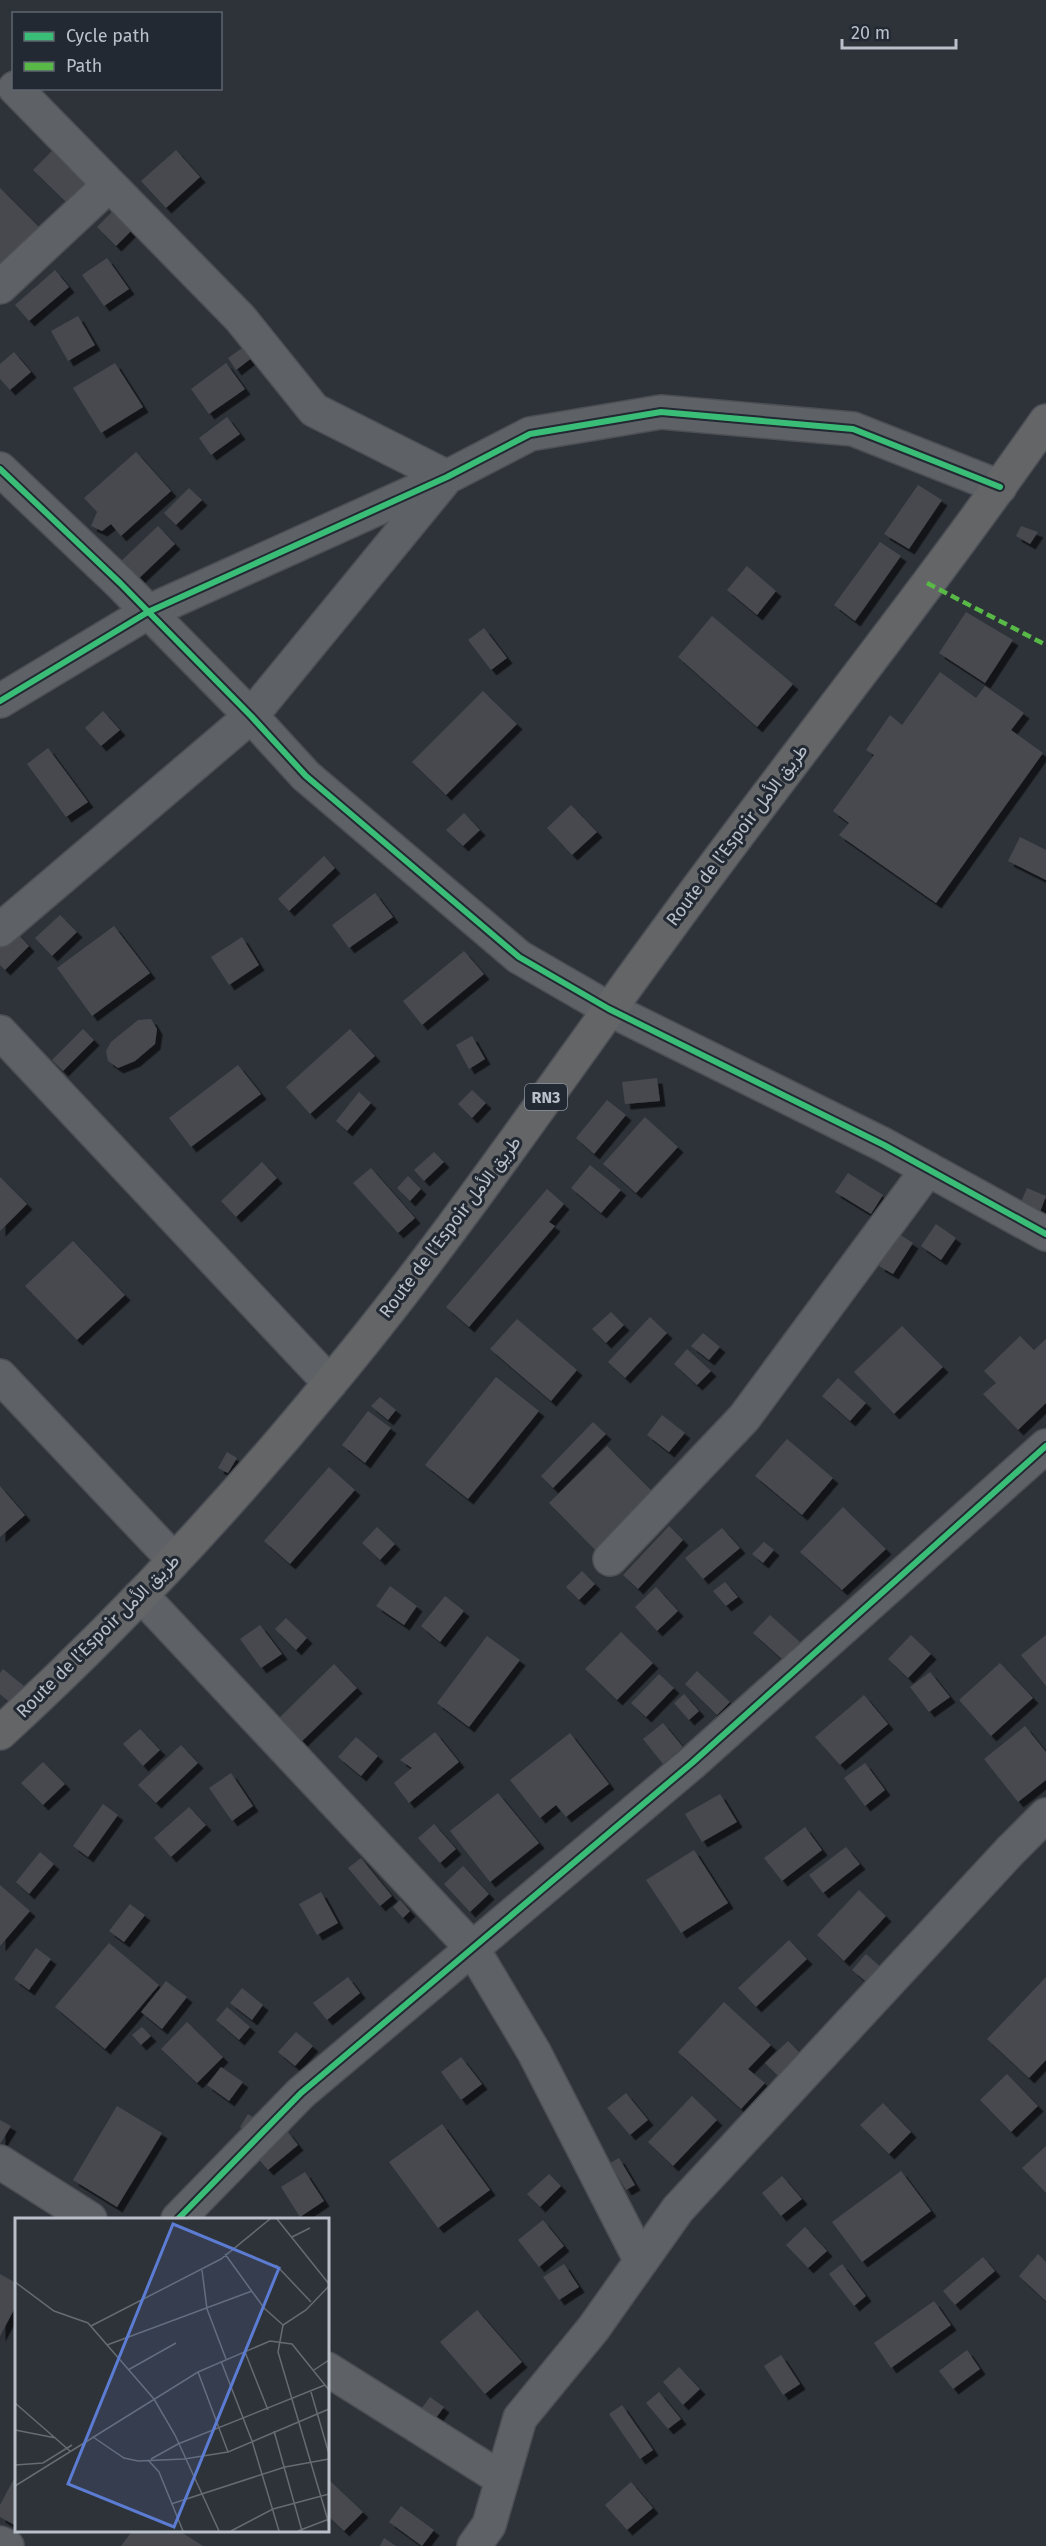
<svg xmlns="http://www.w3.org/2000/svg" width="1046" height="2546" viewBox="0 0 1046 2546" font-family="'Fira Sans',Vazirmatn,sans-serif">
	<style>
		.building { fill: #464a50; filter: url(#shadow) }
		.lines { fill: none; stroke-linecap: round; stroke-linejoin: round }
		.street-casing { stroke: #4c4f54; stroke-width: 36 }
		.highway-casing { stroke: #4b4f55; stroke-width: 36 }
		.street { stroke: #5e6267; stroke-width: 33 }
		.highway { stroke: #636567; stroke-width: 33 }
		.quiet { stroke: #58b947; stroke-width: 4.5; stroke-dasharray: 9 4.5; stroke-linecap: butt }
		.cycleway-casing { stroke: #222933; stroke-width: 10 }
		.cycleway { stroke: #3abd76; stroke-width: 6 }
		.labels { text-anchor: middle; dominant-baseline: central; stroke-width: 6; stroke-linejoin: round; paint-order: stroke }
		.shield { fill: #222933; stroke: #8c939c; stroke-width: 1.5 }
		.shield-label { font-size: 16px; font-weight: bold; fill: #b9c0c9 }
		.street-label { font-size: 18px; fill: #b9c0c9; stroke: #222933 }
		.inset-road { fill: none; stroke: #666b73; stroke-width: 1.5 }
		.view { fill: #5b7cd2; fill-opacity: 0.15; stroke: #5b7cd2; stroke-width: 3 }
		.inset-edge { fill: none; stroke: #b9c0c9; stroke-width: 3 }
	</style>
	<defs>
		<filter id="shadow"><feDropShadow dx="5.5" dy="5.5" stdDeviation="0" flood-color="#0009"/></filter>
	</defs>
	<rect width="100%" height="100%" fill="#2e3339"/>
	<g class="building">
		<path d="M53,150L90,185L70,206L33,170Z"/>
		<path d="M176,150L200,177L166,208L141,181Z"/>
		<path d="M0,188L39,227L0,266Z"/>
		<path d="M113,211L132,230L116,246L97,227Z"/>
		<path d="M107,258L129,289L104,306L82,275Z"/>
		<path d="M55,270L69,287L29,321L15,305Z"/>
		<path d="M78,316L95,345L68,361L51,331Z"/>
		<path d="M245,346L253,357L236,370L228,358Z"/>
		<path d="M14,352L31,372L10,390L0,379V364Z"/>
		<path d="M115,363L143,407L101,433L73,388Z"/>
		<path d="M226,363L245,389L209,414L191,389Z"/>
		<path d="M227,417L240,434L211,455L199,438Z"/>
		<path d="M136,452L171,491L121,536L111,524L102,531L91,526L97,512L84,498Z"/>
		<path d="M918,485L942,500L909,549L884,534Z"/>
		<path d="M189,488L202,500L176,525L164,513Z"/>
		<path d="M158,526L175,544L135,582L118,564Z"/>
		<path d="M1021,526L1038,532L1030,544L1016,536Z"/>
		<path d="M880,542L901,556L855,621L834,605Z"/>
		<path d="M747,566L776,591L757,615L727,590Z"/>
		<path d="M966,612L1013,640L985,683L939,653Z"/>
		<path d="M712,616L793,684L757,727L678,657Z"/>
		<path d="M484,628L507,658L491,670L468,640Z"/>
		<path d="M940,672L976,698L985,686L1024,713L1011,730L1043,753L936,903L839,835L849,823L833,811L874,755L866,750L890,715L902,725Z"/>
		<path d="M483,691L517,724L446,795L412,762Z"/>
		<path d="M103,711L120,730L101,746L85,728Z"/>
		<path d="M48,748L88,802L66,817L27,764Z"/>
		<path d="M571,805L597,832L572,855L547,828Z"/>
		<path d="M464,813L480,830L463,846L446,830Z"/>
		<path d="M1020,837L1046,850V880L1008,861Z"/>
		<path d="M324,856L335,868L289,911L278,899Z"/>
		<path d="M375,893L393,917L349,948L332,925Z"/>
		<path d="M60,915L77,932L52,956L35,938Z"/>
		<path d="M114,926L150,973L92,1016L57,968Z"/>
		<path d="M16,932L29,946L5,970L0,965V948Z"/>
		<path d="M242,937L259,965L229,985L211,957Z"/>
		<path d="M464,951L484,974L422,1025L403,1001Z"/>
		<path d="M151,1019L157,1029L155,1044L135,1061L118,1068L108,1061L106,1051L111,1042L138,1020Z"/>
		<path d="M83,1029L94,1040L63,1071L52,1060Z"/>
		<path d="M350,1029L375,1056L310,1114L286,1087Z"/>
		<path d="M472,1036L485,1059L469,1069L456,1045Z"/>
		<path d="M238,1065L261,1094L191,1147L169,1118Z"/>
		<path d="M657,1078L660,1101L625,1104L622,1082Z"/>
		<path d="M472,1090L486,1103L472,1118L458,1104Z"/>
		<path d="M359,1092L371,1103L347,1131L336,1121Z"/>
		<path d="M607,1100L626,1115L594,1154L576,1138Z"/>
		<path d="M645,1117L678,1147L636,1193L603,1164Z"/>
		<path d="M434,1152L444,1162L424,1181L414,1170Z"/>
		<path d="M262,1162L277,1178L236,1217L221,1201Z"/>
		<path d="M590,1165L621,1190L601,1213L571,1188Z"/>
		<path d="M371,1168L415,1218L398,1233L353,1183Z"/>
		<path d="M848,1173L883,1195L871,1214L835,1192Z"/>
		<path d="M408,1176L421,1189L410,1201L397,1188Z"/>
		<path d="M0,1177L27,1204L0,1231Z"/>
		<path d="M1027,1188L1046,1196L1038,1217L1018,1209Z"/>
		<path d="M547,1189L564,1204L549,1222L555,1226L469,1327L446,1307Z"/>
		<path d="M936,1224L956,1238L941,1260L921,1246Z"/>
		<path d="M899,1234L913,1243L893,1274L879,1266Z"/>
		<path d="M73,1241L125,1295L77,1340L25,1286Z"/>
		<path d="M611,1312L624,1325L606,1343L592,1329Z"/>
		<path d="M650,1317L667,1333L625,1378L608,1362Z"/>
		<path d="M517,1319L577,1370L551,1401L490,1349Z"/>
		<path d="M902,1326L943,1367L894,1414L854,1372Z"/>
		<path d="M703,1333L720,1347L709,1360L691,1346Z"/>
		<path d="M1020,1336L1034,1350L1046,1339V1403L1018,1430L983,1394L996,1383L984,1371Z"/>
		<path d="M687,1349L711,1371L697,1385L674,1364Z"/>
		<path d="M496,1377L539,1411L468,1499L425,1465Z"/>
		<path d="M838,1378L866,1403L850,1421L822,1396Z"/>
		<path d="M380,1397L396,1410L388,1420L371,1406Z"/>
		<path d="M368,1411L391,1428L365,1463L342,1445Z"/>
		<path d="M662,1415L685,1433L669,1452L647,1435Z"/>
		<path d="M593,1422L606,1434L553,1488L541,1476Z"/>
		<path d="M787,1439L833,1478L802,1515L755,1476Z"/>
		<path d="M607,1446L656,1495L597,1552L549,1503Z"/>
		<path d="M227,1452L237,1458L228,1473L218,1468Z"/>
		<path d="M329,1467L355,1490L290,1564L264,1541Z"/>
		<path d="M0,1486L25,1515L0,1537Z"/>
		<path d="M843,1507L886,1549L842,1590L800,1552Z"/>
		<path d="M669,1526L683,1540L638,1589L623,1575Z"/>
		<path d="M377,1527L395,1544L380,1560L362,1543Z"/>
		<path d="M722,1528L740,1548L703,1579L685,1558Z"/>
		<path d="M764,1542L774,1550L763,1563L752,1554Z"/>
		<path d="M582,1571L595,1584L579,1600L566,1587Z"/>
		<path d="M725,1582L738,1597L726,1606L713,1591Z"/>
		<path d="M390,1586L417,1606L404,1625L376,1606Z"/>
		<path d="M656,1587L678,1611L657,1631L635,1607Z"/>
		<path d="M445,1596L464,1611L440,1642L421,1626Z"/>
		<path d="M770,1615L800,1642L783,1660L753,1633Z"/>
		<path d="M286,1618L307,1638L296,1650L275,1629Z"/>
		<path d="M260,1625L282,1654L261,1668L240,1639Z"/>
		<path d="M621,1632L653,1663L617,1700L585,1669Z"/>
		<path d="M911,1635L931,1654L908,1678L888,1659Z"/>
		<path d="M1046,1635V1686L1021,1655Z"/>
		<path d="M487,1636L520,1660L469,1727L437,1703Z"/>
		<path d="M1000,1663L1033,1698L991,1736L959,1700Z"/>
		<path d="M334,1664L357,1688L297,1746L274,1723Z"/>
		<path d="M3,1669L24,1686L10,1703L0,1694V1673Z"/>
		<path d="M697,1671L730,1702L717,1715L685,1684Z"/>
		<path d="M930,1672L950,1697L929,1712L910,1687Z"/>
		<path d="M659,1674L674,1688L646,1717L631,1703Z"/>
		<path d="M684,1694L699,1711L689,1720L674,1703Z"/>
		<path d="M864,1695L888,1724L840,1765L815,1737Z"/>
		<path d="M663,1723L683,1747L663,1764L643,1739Z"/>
		<path d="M1025,1726L1046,1752V1780L1018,1802L984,1759Z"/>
		<path d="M140,1729L160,1750L143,1766L123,1744Z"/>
		<path d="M435,1732L459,1762L409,1803L394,1783L412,1768L400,1760Z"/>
		<path d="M570,1733L609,1784L566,1817L556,1805L540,1818L510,1780Z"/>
		<path d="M356,1737L378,1756L361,1776L338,1757Z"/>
		<path d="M181,1745L198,1763L156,1803L138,1785Z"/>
		<path d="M43,1762L65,1784L43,1805L21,1783Z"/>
		<path d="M865,1763L885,1790L865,1806L844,1778Z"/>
		<path d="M231,1773L253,1806L232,1821L209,1788Z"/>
		<path d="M498,1793L539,1843L490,1882L450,1831Z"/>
		<path d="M720,1794L737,1822L702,1842L685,1814Z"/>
		<path d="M103,1804L118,1815L88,1857L73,1846Z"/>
		<path d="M189,1807L206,1825L171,1857L154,1838Z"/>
		<path d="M434,1824L456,1849L440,1863L418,1838Z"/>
		<path d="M805,1827L822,1850L782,1881L764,1858Z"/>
		<path d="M846,1847L860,1864L823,1893L809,1875Z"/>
		<path d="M694,1850L728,1903L681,1933L646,1880Z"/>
		<path d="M40,1852L54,1864L29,1894L16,1882Z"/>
		<path d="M361,1858L392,1896L380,1906L348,1868Z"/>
		<path d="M463,1866L489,1894L470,1912L444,1884Z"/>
		<path d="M0,1885L30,1911L0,1946Z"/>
		<path d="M859,1890L886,1916L844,1961L817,1935Z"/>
		<path d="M321,1892L338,1923L317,1935L299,1904Z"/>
		<path d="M400,1900L410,1911L403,1918L393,1907Z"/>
		<path d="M130,1904L145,1915L124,1942L109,1931Z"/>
		<path d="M789,1940L807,1959L756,2007L738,1988Z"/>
		<path d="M109,1943L159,1985L105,2049L55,2007Z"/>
		<path d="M36,1948L51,1959L29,1990L14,1979Z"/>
		<path d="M866,1954L882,1968L869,1984L852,1970Z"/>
		<path d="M348,1977L360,1993L327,2020L313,2003Z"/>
		<path d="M1046,1977V2060L1029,2078L987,2039Z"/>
		<path d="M166,1981L187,1997L162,2029L141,2012Z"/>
		<path d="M242,1988L263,2005L252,2020L230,2003Z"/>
		<path d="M724,2002L771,2045L748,2069L765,2083L741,2109L678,2052Z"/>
		<path d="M227,2007L250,2027L239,2040L216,2020Z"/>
		<path d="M187,2022L223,2057L197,2083L161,2049Z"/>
		<path d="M142,2027L151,2036L141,2045L132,2035Z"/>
		<path d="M296,2032L313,2046L295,2066L278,2052Z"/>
		<path d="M788,2041L803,2056L780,2078L765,2063Z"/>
		<path d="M461,2057L482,2084L461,2100L441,2072Z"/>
		<path d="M221,2067L243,2082L229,2101L207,2085Z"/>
		<path d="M1007,2074L1038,2106L1011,2132L980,2100Z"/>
		<path d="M626,2093L648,2120L630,2135L607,2108Z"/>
		<path d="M692,2096L717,2120L673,2166L648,2142Z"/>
		<path d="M883,2103L911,2132L889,2154L860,2125Z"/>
		<path d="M117,2106L162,2133L117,2207L73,2180Z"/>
		<path d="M248,2114L260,2122L252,2135L240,2127Z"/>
		<path d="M0,2120L11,2126L0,2144Z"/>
		<path d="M442,2124L490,2190L438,2228L389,2162Z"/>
		<path d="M287,2131L298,2145L268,2170L256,2156Z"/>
		<path d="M1046,2146V2193L1022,2168Z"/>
		<path d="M619,2158L635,2185L626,2190L610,2163Z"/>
		<path d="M901,2171L931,2211L862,2262L832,2222Z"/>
		<path d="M305,2172L324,2201L300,2217L281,2187Z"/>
		<path d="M549,2174L561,2186L540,2207L527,2194Z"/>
		<path d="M782,2176L802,2199L781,2216L762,2193Z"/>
		<path d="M543,2220L564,2246L539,2267L518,2240Z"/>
		<path d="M805,2227L827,2251L808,2268L786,2245Z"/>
		<path d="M1038,2254L1046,2262V2301L1019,2276Z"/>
		<path d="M983,2257L995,2271L955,2305L943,2291Z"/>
		<path d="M564,2264L579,2287L559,2300L543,2277Z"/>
		<path d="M842,2264L866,2296L854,2306L829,2274Z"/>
		<path d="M0,2274L16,2283V2306L0,2336Z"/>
		<path d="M934,2301L951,2325L891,2368L874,2343Z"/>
		<path d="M477,2310L522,2362L485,2394L440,2342Z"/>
		<path d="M967,2350L980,2369L953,2389L939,2371Z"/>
		<path d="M781,2355L800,2384L783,2395L764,2366Z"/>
		<path d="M679,2367L700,2389L683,2405L663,2382Z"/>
		<path d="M659,2392L681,2419L668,2429L646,2403Z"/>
		<path d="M430,2397L444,2407L433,2422L419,2412Z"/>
		<path d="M622,2405L653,2450L640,2459L609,2414Z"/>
		<path d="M16,2475V2526L0,2517V2505Z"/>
		<path d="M327,2478L363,2512L344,2531L327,2515Z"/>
		<path d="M631,2482L653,2508L627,2530L605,2505Z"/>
		<path d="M401,2506L434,2530L422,2546L389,2522Z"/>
		<path d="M133,2530H178L203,2546H121Z"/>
		<path d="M384,2538L396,2546H380Z"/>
	</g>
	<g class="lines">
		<defs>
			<g id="street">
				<path d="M15,88L240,318L314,410L447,477"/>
				<path d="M0,287L109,185"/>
				<path d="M0,469L120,583L251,716L306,776L519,957L609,1009L884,1145L1046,1234"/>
				<path d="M0,701L148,612L447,477L530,434L661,412L853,429L1000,487"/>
				<path d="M0,930L251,716L442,483"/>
				<path d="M0,1032L330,1383"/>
				<path d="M0,1376L174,1560"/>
				<path d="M610,1559L744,1418L928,1169"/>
				<path d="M142,1596L472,1948L534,2052L641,2261"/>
				<path d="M0,2162L90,2219"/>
				<path d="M178,2219L301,2093L692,1763L1046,1446"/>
				<path d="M327,2369L502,2479"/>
				<path d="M0,2543L7,2546"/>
				<path d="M474,2546L489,2525L520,2418L593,2329L678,2209L1010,1851L1046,1815"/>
			</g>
			<path id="highway" d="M0,1733C118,1625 228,1507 330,1383C451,1238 556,1081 668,929C792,759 925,594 1046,421"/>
		</defs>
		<use href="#street" class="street-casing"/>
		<use href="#highway" class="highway-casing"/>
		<use href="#street" class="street"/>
		<use href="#highway" class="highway"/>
		<path class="quiet" d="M927,583L1046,645"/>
		<defs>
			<g id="cycleway">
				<path d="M0,469L120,583L251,716L306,776L519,957L609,1009L884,1145L1046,1234"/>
				<path d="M0,701L148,612L447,477L530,434L661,412L853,429L1000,487"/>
				<path d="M178,2219L301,2093L692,1763L1046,1446"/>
			</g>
		</defs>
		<use href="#cycleway" class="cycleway-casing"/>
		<use href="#cycleway" class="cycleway"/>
	</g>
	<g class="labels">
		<rect class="shield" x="525" y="1084" width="42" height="26" rx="4.5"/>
		<g class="shield-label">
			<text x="546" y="1097">RN3</text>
		</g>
		<g class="street-label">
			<text transform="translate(737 835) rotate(-53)">Route de l’Espoir طريق الأمل</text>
			<text transform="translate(450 1227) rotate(-53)">Route de l’Espoir طريق الأمل</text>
			<text transform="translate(98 1636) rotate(-45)">Route de l’Espoir طريق الأمل</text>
		</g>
	</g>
	<g transform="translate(15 2218)">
		<rect width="314" height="314" fill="#2e3339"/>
		<path class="inset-road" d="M262,1L314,66M277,19L295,10M210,36L249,90L268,107M261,47L296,84M187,52L192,91L211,141M0,64L39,93L73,105L139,181L160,217L204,313M314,68L291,92L268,107L263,134L314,306M76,108L206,41L255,1M92,127L237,73M230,134L253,192M206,143L237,223L264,313M113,152L161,125M299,152L314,142M183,154L213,234M296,174L314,236M0,185L55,233M0,212L41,220M259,213L287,313M78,219L109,240L123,243L169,241L213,234L314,191M136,241L163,226L310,167M133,242L144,254L168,313M0,247L28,245L57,227M0,268L183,154L255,123L277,126L314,172M156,286L270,249L314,241M216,313L258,291L314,276M283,313L314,301"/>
		<path class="view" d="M158,6L264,50L159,309L53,266Z"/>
		<rect width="314" height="314" class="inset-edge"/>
	</g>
	<rect x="12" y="12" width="210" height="78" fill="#222933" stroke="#5e656f" stroke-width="1.5"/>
	<rect x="24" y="32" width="30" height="9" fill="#3abd76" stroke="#5e656f" stroke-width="1.5"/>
	<text x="66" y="42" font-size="18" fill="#b9c0c9">Cycle path</text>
	<rect x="24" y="62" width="30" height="9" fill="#58b947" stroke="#5e656f" stroke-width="1.5"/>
	<text x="66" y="72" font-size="18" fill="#b9c0c9">Path</text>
	<path d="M842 39v9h114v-9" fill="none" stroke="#b9c0c9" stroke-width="3"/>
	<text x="851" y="39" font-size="18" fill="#b9c0c9" stroke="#222933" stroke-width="4.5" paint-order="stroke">20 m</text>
</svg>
